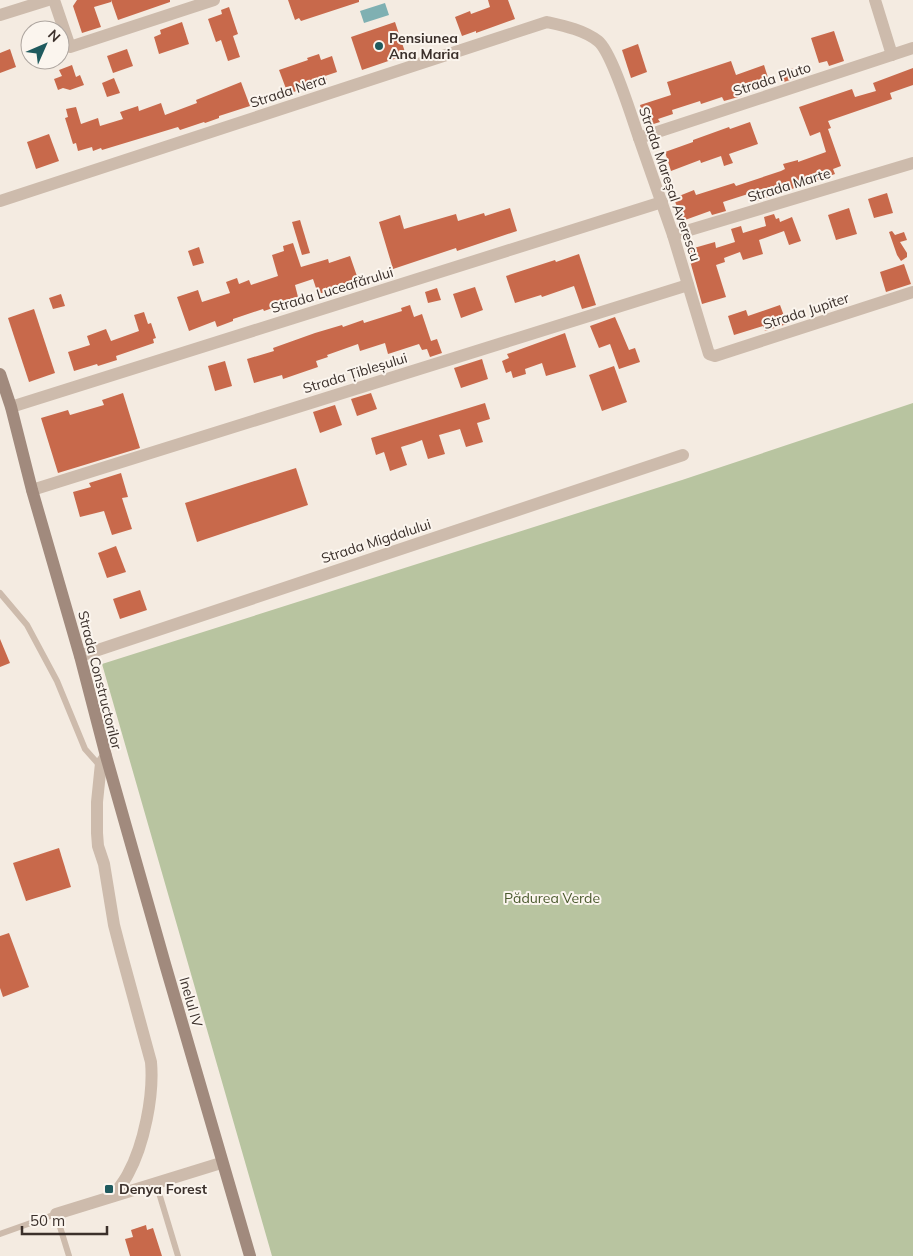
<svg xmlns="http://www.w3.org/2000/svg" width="913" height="1256" viewBox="0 0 913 1256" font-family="Mulish,sans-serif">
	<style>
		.green { fill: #b8c4a0 }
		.water { fill: #7fb0b2 }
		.building { fill: #c8694b }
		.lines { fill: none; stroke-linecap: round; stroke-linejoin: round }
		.service { stroke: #cdbbac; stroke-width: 6 }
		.minor { stroke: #cdbbac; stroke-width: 12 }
		.tertiary { stroke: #cdbbac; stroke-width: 12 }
		.secondary { stroke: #a18a7d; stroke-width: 12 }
		.poi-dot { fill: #1f5a5e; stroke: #fbf5ee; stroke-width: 2 }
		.labels { text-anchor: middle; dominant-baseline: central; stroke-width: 4; stroke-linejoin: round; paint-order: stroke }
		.poi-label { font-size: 14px; font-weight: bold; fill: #3b302b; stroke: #fbf5ee; text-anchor: start }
		.street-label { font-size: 14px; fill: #3b302b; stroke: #fbf5ee }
		.park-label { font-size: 14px; fill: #4a5a2e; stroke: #fbf5ee }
	</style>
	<rect width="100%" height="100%" fill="#f4ebe1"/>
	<path class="green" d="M913,403V1256H272L102,664L682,480Z"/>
	<path class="water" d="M385,3L389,15L364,23L360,11Z"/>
	<g class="building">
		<path d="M77,0H170V2L118,20L111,0V2L94,7L101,27L82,33L73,6Z"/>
		<path d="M288,0H359V2L301,21L299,18L295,20Z"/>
		<path d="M488,0H508L515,19L476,33V31L462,36L455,17L470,11L471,14L490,7Z"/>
		<path d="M229,7L238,34L233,36L240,57L228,61L221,40L216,42L208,19L222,14L221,10Z"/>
		<path d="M182,22L189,44L159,54L154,37L161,34L160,30Z"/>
		<path d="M395,22L406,55L362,70L351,37Z"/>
		<path d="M834,31L844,61L829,66L827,61L819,63L811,38Z"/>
		<path d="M638,44L647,72L631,78L622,50Z"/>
		<path d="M10,49L16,67L0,73V53Z"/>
		<path d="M127,49L133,66L113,73L107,56Z"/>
		<path d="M319,54L321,60L332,56L337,72L325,76L327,80L288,94L279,70L308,60L307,58Z"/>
		<path d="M731,61L736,75L764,65L770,84L741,93L742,96L724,101L722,97L701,104L700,101L672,110L673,114L658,119L660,122L647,126L640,105L671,95L667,82Z"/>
		<path d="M72,65L76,77L80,75L84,85L70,90L63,88L58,90L54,79L62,76L59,70Z"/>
		<path d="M793,68L796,78L781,83L778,74Z"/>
		<path d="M913,68V85L890,93L892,99L828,121L831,128L828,129L841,166L833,169L835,174L751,203L748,194L723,202L726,211L712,215L710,211L685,220L683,216L680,217L674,198L694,190L696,195L734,183L736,186L781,171L785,169L783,164L798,160V162L826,152L820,132L810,136L799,107L852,89L855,97L876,91L873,83Z"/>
		<path d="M114,78L120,93L107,97L102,83Z"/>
		<path d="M241,82L250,106L219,116V118L205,123L204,122L180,130L178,127L102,150L101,148L93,151L92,147L78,151L76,143L73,144L65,118L68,117L66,109L76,107L81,124L98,118L100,126L123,119L120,112L138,106L139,111L161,103L165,115L197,103L196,100Z"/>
		<path d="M750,122L758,144L729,154L733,163L724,166L721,156L701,163L700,160L671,171L665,152L693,142V140L729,127L730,129Z"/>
		<path d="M49,134L59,161L36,169L27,142Z"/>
		<path d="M887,193L893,213L874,218L868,199Z"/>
		<path d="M510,208L517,231L457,251L456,248L393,269L379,222L400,215L404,229L456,214L458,221L484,213L485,216Z"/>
		<path d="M849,208L857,234L836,240L828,215Z"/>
		<path d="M774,214L776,219L779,218L780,222L792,217L801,241L789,245L784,231L759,240L763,254L743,260L740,252L724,258L725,262L716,265L726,297L702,304L687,250L715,242L716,248L735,242L731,229L741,226L743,233L766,226L764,217Z"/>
		<path d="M300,220L310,253L302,255L292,222Z"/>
		<path d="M892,231L895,235L904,232L907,240L900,242L907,253V257L901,261L897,255L889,232Z"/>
		<path d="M293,243L301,267L328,259L329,263L350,256L359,282L318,294L313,279L295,285L298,297L283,302L284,304L264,311L263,309L233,319V321L217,327L215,321L189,331L177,297L198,290L202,302L230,293L226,282L237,278L239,284L249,280L251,285L278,276L272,255L284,251L283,246Z"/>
		<path d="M199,247L204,263L193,266L188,251Z"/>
		<path d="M579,254L596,305L582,309L574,286L542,297L541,295L515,303L506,276L555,260L556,262Z"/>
		<path d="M904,264L911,284L886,292L880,272Z"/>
		<path d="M475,287L483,310L461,318L453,294Z"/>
		<path d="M437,288L441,300L428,303L425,292Z"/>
		<path d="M61,294L65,306L53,309L49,298Z"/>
		<path d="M410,305L414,317L422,314L431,341L437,339L442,353L430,357L427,349L422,350L419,344L388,354L385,343L360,351L358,344L327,355L328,357L316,361L318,367L283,379L282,375L254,383L247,359L274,351L273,348L315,333L342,325L343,327L363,320L364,323L402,311L401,308Z"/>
		<path d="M780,305L787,324L765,331L763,326L734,335L728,316L746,310L748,316Z"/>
		<path d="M34,309L55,373L29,382L8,318Z"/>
		<path d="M144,312L148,324L151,323L156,338L153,339L154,343L116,356L117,360L98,366L97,364L74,371L68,352L90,345L87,336L106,329L111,341L139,331L134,315Z"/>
		<path d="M615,317L629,350L635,348L640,362L619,369L610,344L599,348L590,326Z"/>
		<path d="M565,333L576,367L546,376L542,363L525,369L526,374L513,378L511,371L506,373L502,361L509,358L507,354Z"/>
		<path d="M482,359L488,379L461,388L454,368Z"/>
		<path d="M225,361L232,386L215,391L208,366Z"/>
		<path d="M614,366L627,402L602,411L589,375Z"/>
		<path d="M123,393L140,448L58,473L41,418L68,410L70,415L104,405L102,400Z"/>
		<path d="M371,393L377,409L357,416L351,399Z"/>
		<path d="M485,403L490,419L477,423L483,442L466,447L460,429L439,435L445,454L428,459L422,440L414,443L401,447L407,465L390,471L384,452L376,455L371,438Z"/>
		<path d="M335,405L342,425L320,433L313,412Z"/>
		<path d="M296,468L308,505L197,542L185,503Z"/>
		<path d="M121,473L128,497L122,498L132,529L112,535L104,511L80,517L73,492L91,487L89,483Z"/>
		<path d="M116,546L126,572L107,578L98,553Z"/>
		<path d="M140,590L147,610L120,619L113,599Z"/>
		<path d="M0,639L10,663L0,667Z"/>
		<path d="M59,848L71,887L26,901L13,863Z"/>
		<path d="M9,933L29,987L3,997L0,988V936Z"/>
		<path d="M146,1225L147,1230L153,1228L162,1256H130L125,1239L133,1237L131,1230Z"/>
	</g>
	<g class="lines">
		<g class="service">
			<path d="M0,593L27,625L57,681L85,749L101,767"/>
			<path d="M156,1183L178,1256"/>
			<path d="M0,1234L56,1214L69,1256"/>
		</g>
		<g class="minor">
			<path d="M875,0L892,55"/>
			<path d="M0,201L547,22C565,26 584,30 598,41C612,52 632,118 639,138"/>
			<path d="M673,235L913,163"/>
			<path d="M32,490L688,285"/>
			<path d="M80,656L683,455"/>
			<path d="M106,756L101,763L97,802V833L98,846L104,864L114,925L121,952L151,1062C154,1095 144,1145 128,1174C124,1182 118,1189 113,1196"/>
			<path d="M56,1214L221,1163"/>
		</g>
		<g class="tertiary">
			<path d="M54,0L70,47L214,0"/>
			<path d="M0,15L48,0"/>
			<path d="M913,48L639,138L673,235L709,354L715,356L913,292"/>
			<path d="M11,407L662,202"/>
		</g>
		<path class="secondary" d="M0,374L11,407L32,490L80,656L106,756L165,964L250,1256"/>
	</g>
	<g class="poi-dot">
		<circle cx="379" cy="46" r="5"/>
		<rect x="104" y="1184" width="10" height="10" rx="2.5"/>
	</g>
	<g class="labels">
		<g class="poi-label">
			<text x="389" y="38">Pensiunea<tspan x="389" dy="16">Ana Maria</tspan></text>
			<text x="119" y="1189">Denya Forest</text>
		</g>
		<g class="street-label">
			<text transform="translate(772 79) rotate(-18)">Strada Pluto</text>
			<text transform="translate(288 91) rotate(-18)">Strada Nera</text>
			<text transform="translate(670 184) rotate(71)">Strada Mareșal Averescu</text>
			<text transform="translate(789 185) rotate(-17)">Strada Marte</text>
			<text transform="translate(332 290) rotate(-17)">Strada Luceafărului</text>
			<text transform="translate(806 311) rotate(-18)">Strada Jupiter</text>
			<text transform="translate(355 373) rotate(-17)">Strada Țibleșului</text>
			<text transform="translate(376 541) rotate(-18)">Strada Migdalului</text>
			<text transform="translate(100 680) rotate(76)">Strada Constructorilor</text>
			<text transform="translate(191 1002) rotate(74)">Inelul IV</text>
		</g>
		<g class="park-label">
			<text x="552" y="898">Pădurea Verde</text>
		</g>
	</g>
	<g transform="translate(45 45) rotate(45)"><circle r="24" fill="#fbf5ee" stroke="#aea6a0"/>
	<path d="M0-4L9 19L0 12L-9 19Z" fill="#1f5a5e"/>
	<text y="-8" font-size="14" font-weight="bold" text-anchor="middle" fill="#3b302b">N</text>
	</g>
	<path d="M22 1226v8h85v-8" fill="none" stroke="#3b302b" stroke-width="2.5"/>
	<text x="30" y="1226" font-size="15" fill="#3b302b" stroke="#fbf5ee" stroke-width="4" paint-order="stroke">50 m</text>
</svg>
